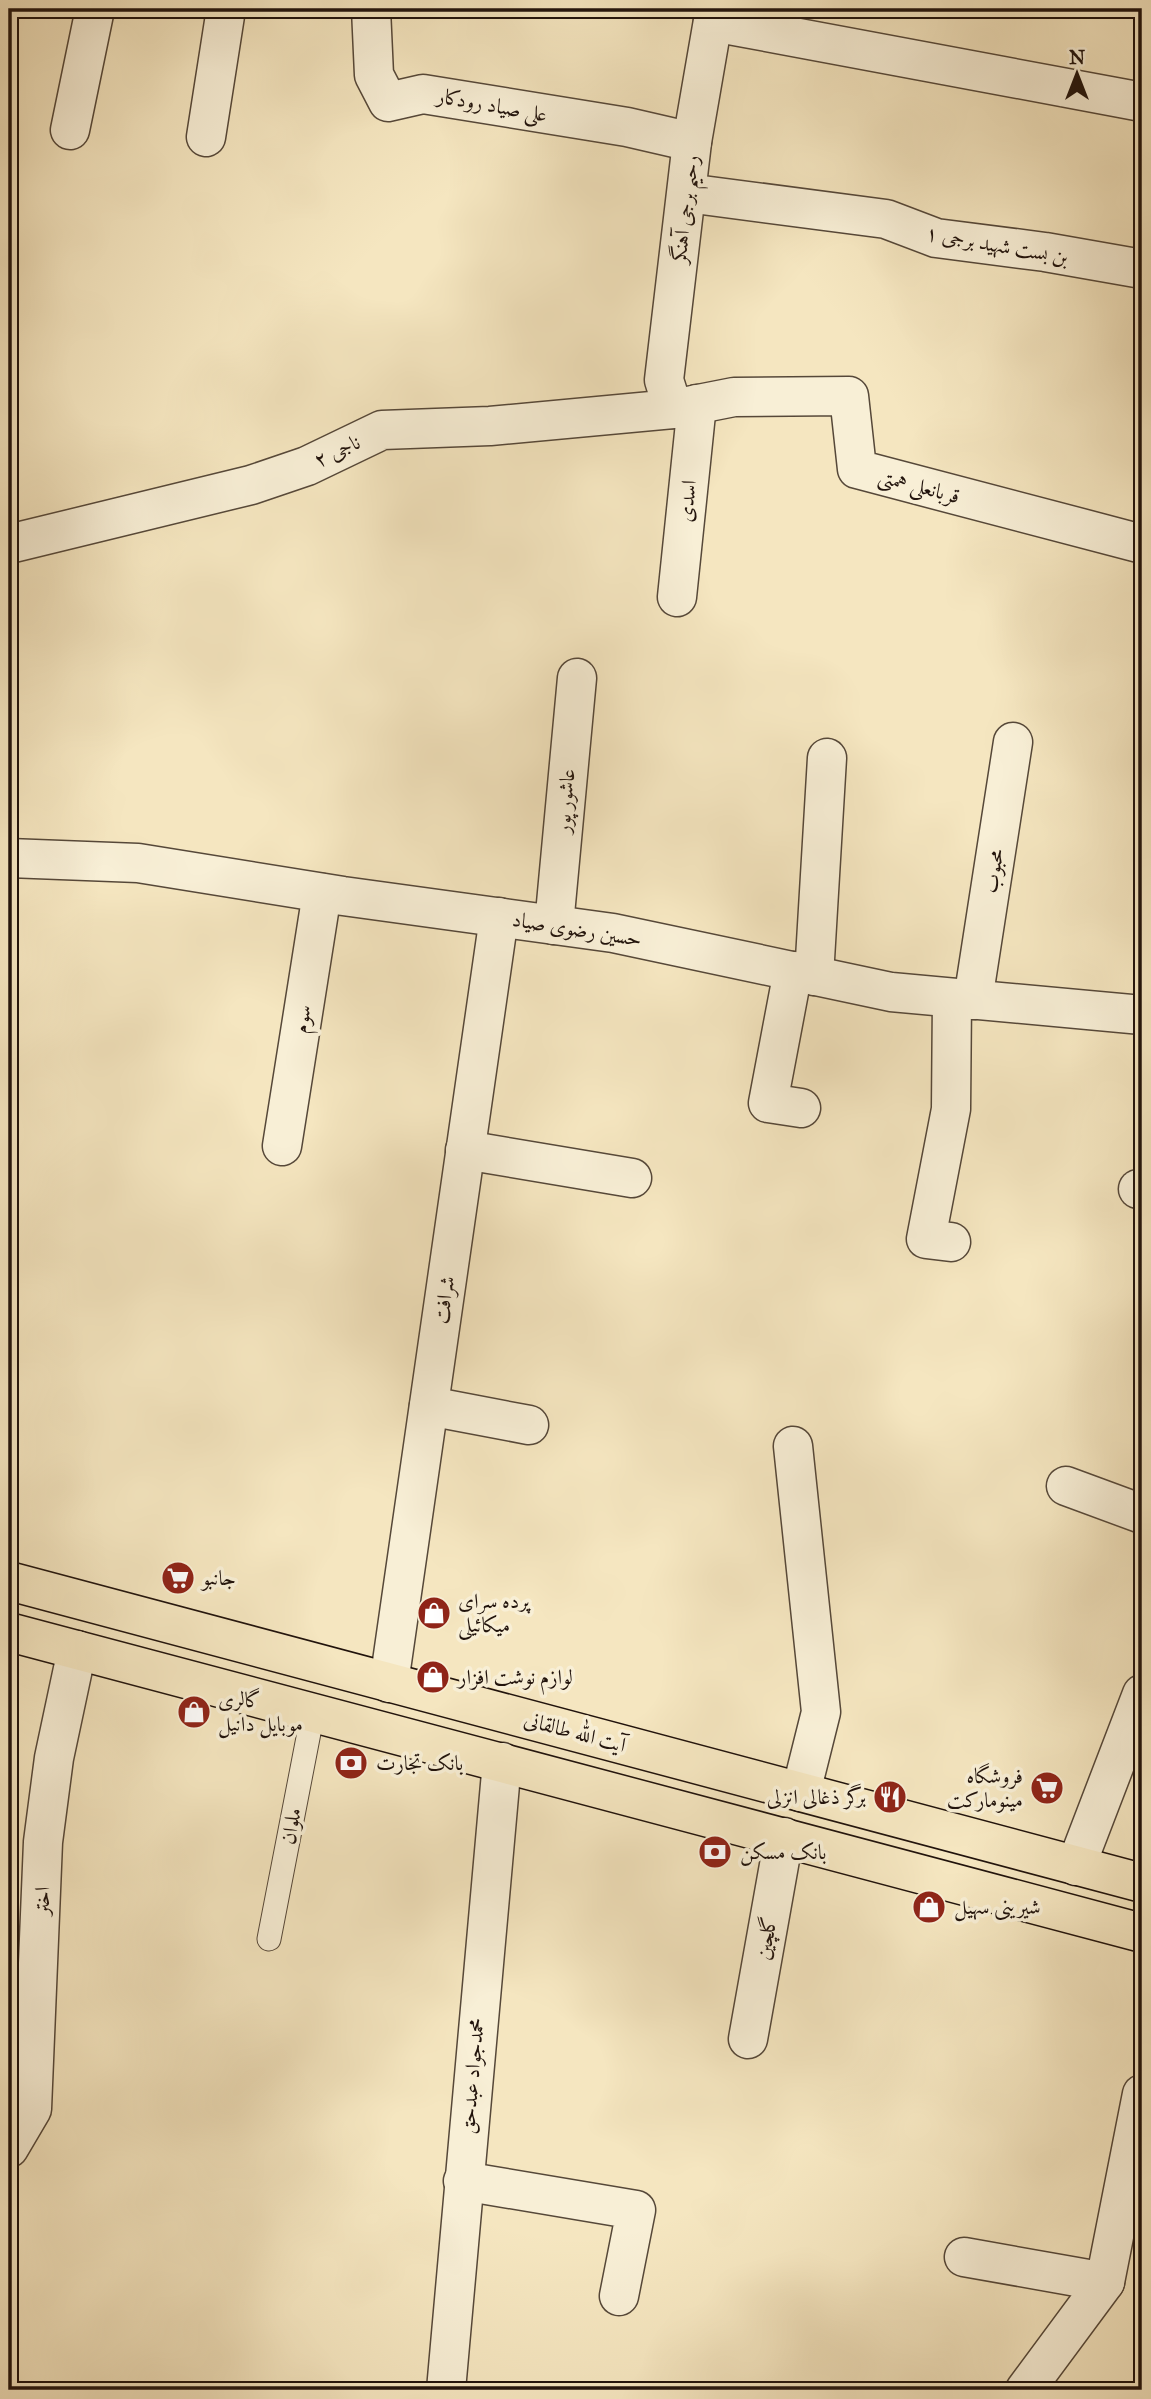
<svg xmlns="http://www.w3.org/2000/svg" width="1151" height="2399" viewBox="0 0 1151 2399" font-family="'IM FELL Great Primer',Amiri,serif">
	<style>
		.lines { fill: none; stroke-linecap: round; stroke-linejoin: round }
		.service-casing { stroke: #564839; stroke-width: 25 }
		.minor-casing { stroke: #564839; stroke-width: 41 }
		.tertiary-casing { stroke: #564839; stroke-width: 41 }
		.primary-casing { stroke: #21130c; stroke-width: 41 }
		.service { stroke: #f8efd6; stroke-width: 23 }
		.minor { stroke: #f8efd6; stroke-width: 38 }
		.tertiary { stroke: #f8efd6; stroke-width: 38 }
		.primary { stroke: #f5e6c0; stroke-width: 38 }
		.labels { text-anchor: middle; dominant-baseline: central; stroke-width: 7; stroke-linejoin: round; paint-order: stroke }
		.street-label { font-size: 21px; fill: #21130c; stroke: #f8efd6 }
		.poi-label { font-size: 21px; fill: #21130c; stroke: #f8efd6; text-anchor: start }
	</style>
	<rect width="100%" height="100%" fill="#f5e6c0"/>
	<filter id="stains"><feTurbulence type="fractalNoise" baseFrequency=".00286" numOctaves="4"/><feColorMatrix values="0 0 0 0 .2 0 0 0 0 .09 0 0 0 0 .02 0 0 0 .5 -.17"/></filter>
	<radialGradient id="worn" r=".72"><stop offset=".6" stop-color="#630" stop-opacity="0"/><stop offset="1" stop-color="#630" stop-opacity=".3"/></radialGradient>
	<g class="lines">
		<defs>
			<path id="service" d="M269,1939L313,1712"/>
			<g id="minor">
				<path d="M371,9L374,75L388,102L423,94L627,127L692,142"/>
				<path d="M713,22L1142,102"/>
				<path d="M70,130L95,9"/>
				<path d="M206,137L226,9"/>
				<path d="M687,193L886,219L936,238L1045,252L1142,269"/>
				<path d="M673,409L664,380L692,142L715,9"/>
				<path d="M9,544L251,485L307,466L382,430L490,426L673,409L734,397L849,396L857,469L1142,544"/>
				<path d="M677,597L697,404"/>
				<path d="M9,858L138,863L343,896L613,933L891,992L1142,1015"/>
				<path d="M554,925L577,678"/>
				<path d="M793,971L768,1103L801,1108"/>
				<path d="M814,976L827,758"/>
				<path d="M973,1000L1013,742"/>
				<path d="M282,1146L322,893"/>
				<path d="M465,1150L632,1178"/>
				<path d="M1138,1189H1142"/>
				<path d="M951,1242L926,1239L951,1109L952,998"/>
				<path d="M429,1406L529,1425"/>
				<path d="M793,1446L821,1712L801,1792"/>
				<path d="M1066,1486L1142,1514"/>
				<path d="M389,1683L499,917"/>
				<path d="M748,2039L784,1837"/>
				<path d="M9,2148L32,2109L43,1842L54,1758L77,1650"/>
				<path d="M463,2181L636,2210L619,2296"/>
				<path d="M964,2257L1105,2282"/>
				<path d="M446,2390L502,1762"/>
				<path d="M1025,2390L1105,2282L1142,2094"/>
			</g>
			<path id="tertiary" d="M1076,1866L1142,1694"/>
			<g id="primary">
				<path d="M9,1581L1142,1883"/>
				<path d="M9,1632L1142,1933"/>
			</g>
		</defs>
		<use href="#service" class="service-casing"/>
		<use href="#minor" class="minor-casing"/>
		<use href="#tertiary" class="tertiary-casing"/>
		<use href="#primary" class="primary-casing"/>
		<use href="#service" class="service"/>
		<use href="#minor" class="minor"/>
		<use href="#tertiary" class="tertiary"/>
		<use href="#primary" class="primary"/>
	</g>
	<defs>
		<symbol id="supermarket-disc" viewBox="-11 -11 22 22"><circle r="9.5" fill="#8f2418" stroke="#f8efd6"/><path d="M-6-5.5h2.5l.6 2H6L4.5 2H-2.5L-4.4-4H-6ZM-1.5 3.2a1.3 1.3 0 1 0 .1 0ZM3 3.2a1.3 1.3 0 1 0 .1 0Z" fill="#fff"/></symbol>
		<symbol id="shop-disc" viewBox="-11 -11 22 22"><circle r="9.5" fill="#8f2418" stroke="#f8efd6"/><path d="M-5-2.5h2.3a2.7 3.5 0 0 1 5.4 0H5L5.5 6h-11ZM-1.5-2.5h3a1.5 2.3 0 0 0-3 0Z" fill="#fff"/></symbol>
		<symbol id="bank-disc" viewBox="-11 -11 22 22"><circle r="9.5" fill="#8f2418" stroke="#f8efd6"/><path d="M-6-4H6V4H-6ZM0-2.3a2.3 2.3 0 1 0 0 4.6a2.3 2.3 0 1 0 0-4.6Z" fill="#fff"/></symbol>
		<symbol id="restaurant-disc" viewBox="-11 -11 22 22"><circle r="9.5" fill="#8f2418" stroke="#f8efd6"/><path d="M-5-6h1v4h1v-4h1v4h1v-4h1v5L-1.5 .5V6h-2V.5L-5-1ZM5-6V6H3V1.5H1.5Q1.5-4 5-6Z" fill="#fff"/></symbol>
	</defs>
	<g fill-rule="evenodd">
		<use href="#supermarket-disc" x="159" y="1559" width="38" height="38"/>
		<use href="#shop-disc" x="415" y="1594" width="38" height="38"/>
		<use href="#shop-disc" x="414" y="1658" width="38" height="38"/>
		<use href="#shop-disc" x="175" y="1693" width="38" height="38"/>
		<use href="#bank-disc" x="332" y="1744" width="38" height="38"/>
		<use href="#supermarket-disc" x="1028" y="1769" width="38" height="38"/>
		<use href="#restaurant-disc" x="871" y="1778" width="38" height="38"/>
		<use href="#bank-disc" x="696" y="1833" width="38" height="38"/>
		<use href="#shop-disc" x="910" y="1888" width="38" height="38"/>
	</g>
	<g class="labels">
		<g class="street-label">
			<text transform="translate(492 105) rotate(10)">علی صیاد رودکار</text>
			<text transform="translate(685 209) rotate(-83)">رحیم برجی آهنگر</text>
			<text transform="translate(997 245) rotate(10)">بن بست شهید برجی ۱</text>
			<text transform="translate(337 451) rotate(-25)">ناجی ۲</text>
			<text transform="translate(919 486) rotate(15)">قربانعلی همتی</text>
			<text transform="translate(687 501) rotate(-84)">اسدی</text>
			<text transform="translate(565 801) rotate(-85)">عاشور پور</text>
			<text transform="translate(993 871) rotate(-81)">محبوب</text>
			<text transform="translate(577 929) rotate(9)">حسین رضوی صیاد</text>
			<text transform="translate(302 1019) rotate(-81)">سوم</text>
			<text transform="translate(444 1300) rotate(-82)">شرافت</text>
			<text transform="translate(575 1732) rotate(15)">آیت الله طالقانی</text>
			<text transform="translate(291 1826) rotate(-79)">ملوان</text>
			<text transform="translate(42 1901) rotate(-89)">اختر</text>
			<text transform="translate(766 1938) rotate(-80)">گلچین</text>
			<text transform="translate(472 2076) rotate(-85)">محمدجواد عبدحق</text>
		</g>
		<g class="poi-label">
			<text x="202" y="1578">جانبو</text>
			<text x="458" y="1601">پرده سرای<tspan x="458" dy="24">میکائیلی</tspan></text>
			<text x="458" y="1677">لوازم نوشت افزار</text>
			<text x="218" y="1700">گالری<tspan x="218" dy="24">موبایل دانیل</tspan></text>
			<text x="376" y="1763">بانک تجارت</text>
			<text x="1023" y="1776" text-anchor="end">فروشگاه<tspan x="1023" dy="24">مینومارکت</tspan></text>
			<text x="866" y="1797" text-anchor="end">برگر ذغالی انزلی</text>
			<text x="740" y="1852">بانک مسکن</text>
			<text x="954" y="1907">شیرینی سهیل</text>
		</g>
	</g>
	<rect width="1151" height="2399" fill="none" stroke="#f5e6c0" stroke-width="35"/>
	<rect x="10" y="10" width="1130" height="2378" fill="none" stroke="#21130c" stroke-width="3.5"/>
	<rect x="18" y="18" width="1116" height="2364" fill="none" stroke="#21130c" stroke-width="2"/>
	<g transform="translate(1077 74)" stroke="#f8efd6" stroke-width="5" paint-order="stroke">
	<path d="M0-5L12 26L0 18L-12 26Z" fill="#21130c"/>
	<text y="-10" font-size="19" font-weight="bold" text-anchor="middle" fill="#21130c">N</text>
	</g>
	<rect width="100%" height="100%" filter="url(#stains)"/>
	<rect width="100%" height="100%" fill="url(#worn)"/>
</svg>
